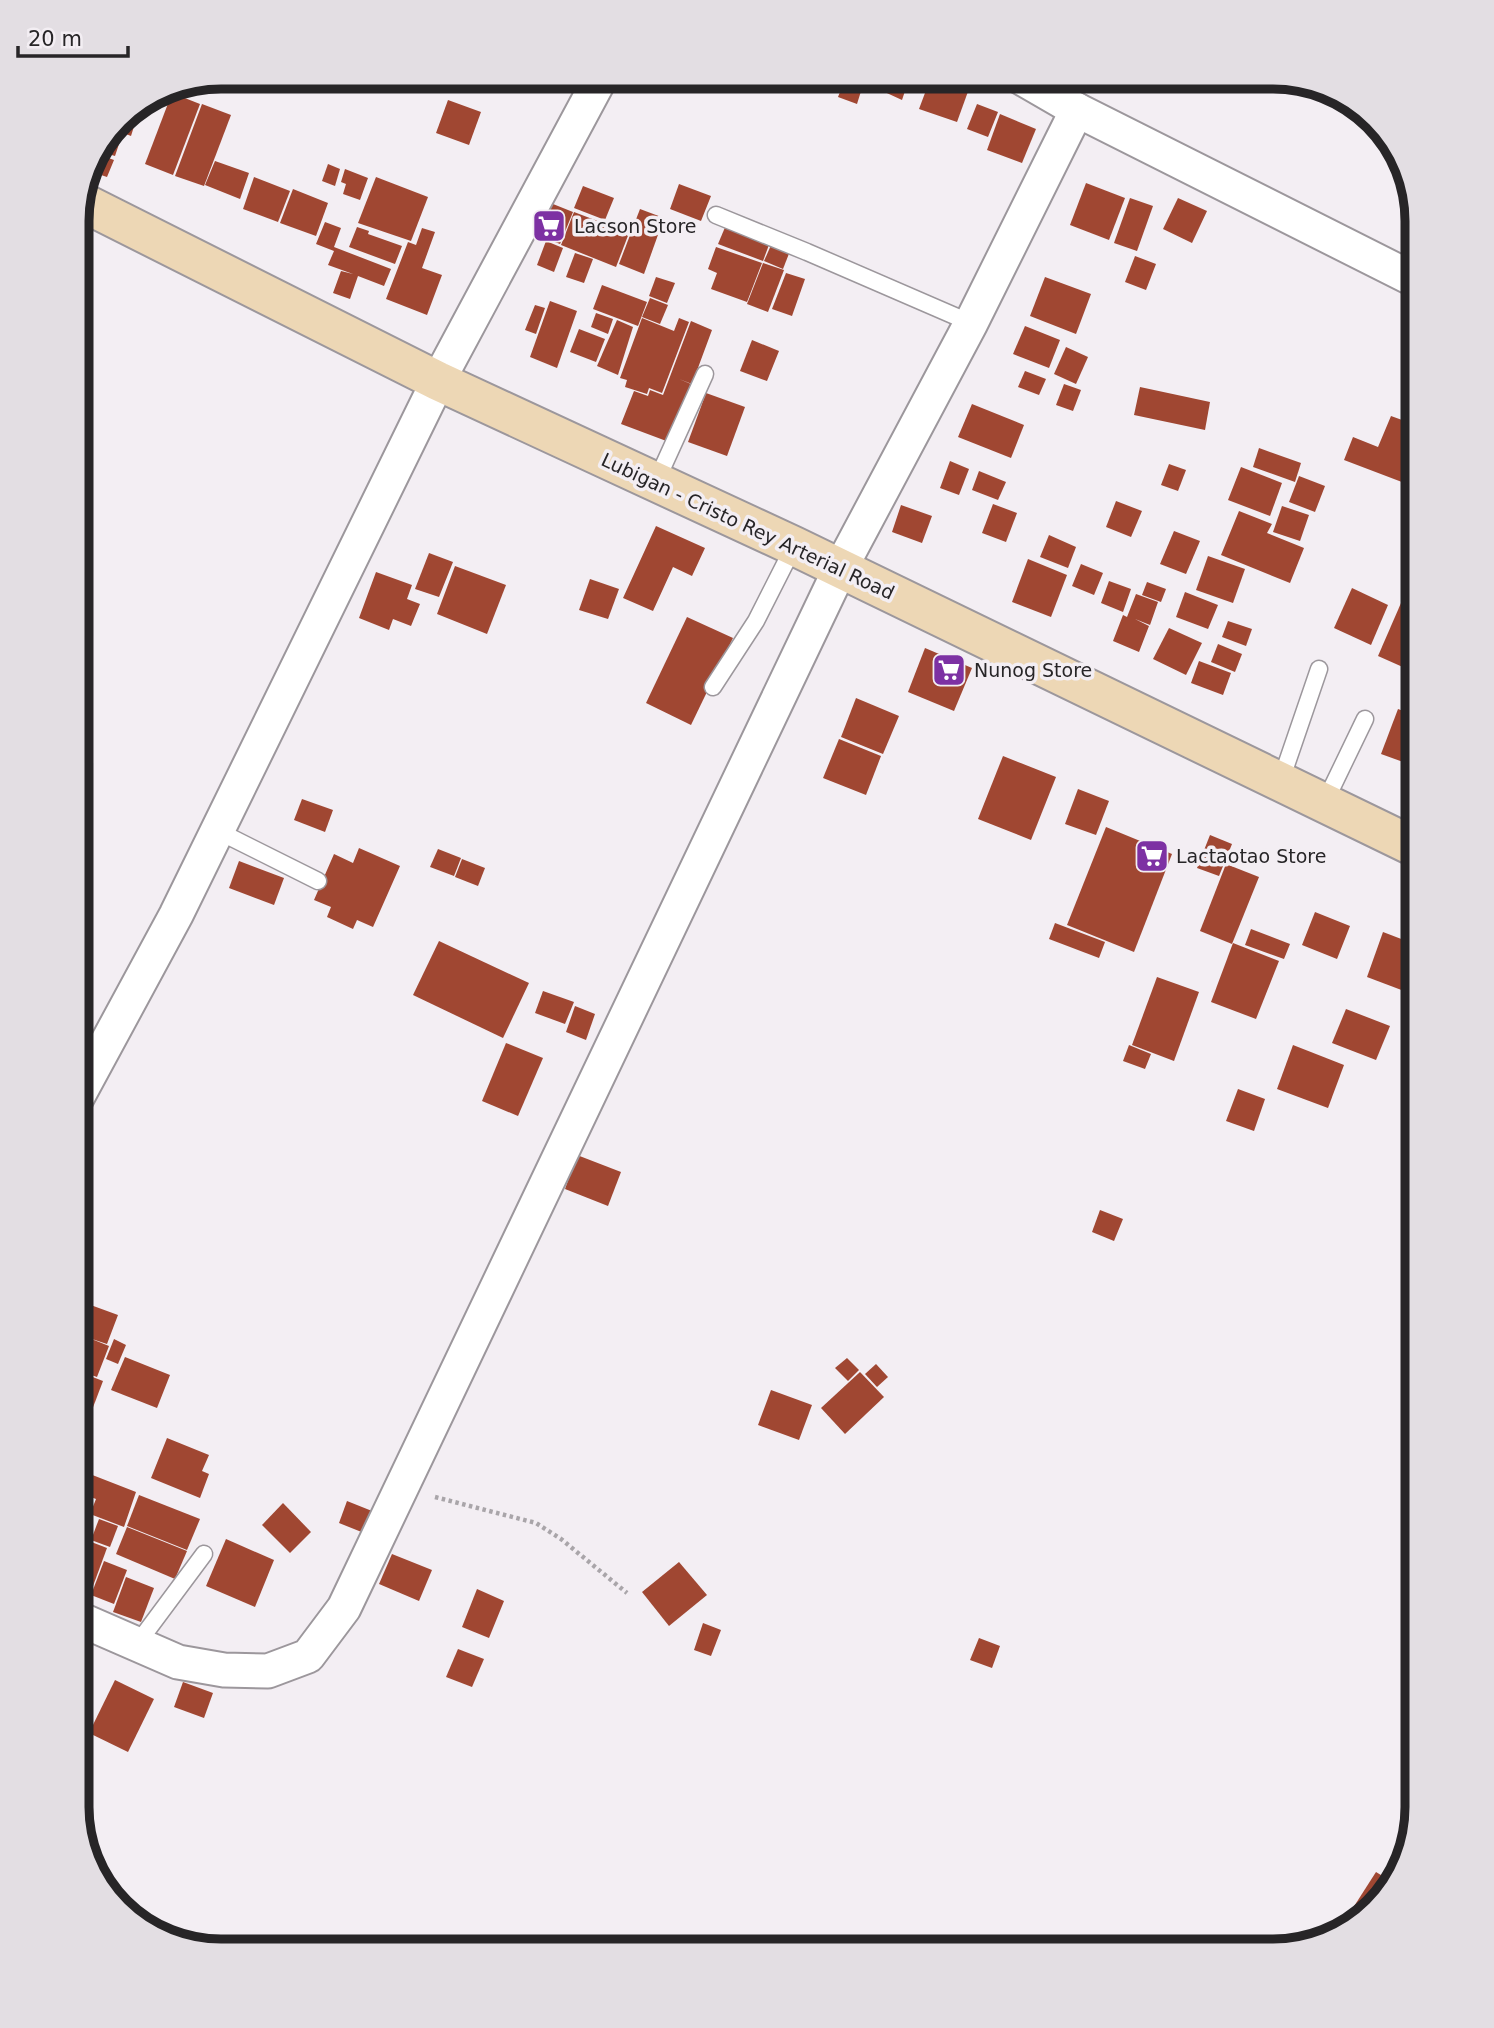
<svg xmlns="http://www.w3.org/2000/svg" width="1494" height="2028" viewBox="0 0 1494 2028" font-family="'DejaVu Sans',sans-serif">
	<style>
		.building { fill: #a04732 }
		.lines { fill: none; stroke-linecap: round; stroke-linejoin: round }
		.lane-casing { stroke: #9c979c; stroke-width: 19 }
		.street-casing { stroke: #9c979c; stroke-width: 37 }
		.secondary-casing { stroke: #9c979c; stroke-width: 42 }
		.path { stroke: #a9a5a9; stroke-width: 4.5; stroke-dasharray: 3.5 3.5; stroke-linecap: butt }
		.lane { stroke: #fff; stroke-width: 16 }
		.street { stroke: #fff; stroke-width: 33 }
		.secondary { stroke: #edd7b5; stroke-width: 38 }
		.labels { text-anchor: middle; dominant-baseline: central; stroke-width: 7; stroke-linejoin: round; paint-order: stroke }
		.poi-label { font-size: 19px; fill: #272527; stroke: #f3eef3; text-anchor: start }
		.street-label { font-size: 19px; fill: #272527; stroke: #f3eef3 }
		.rim { fill: none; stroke: #272527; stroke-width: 9 }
	</style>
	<rect width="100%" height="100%" fill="#f3eef3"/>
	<g class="building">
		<path d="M371,77H392L389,84Z"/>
		<path d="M828,77H842L837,90L825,85Z"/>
		<path d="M867,77H920L917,85L908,82L902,100L865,83Z"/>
		<path d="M931,77H946L970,86L957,122L919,109Z"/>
		<path d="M844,82L862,88L857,104L838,97Z"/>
		<path d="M172,93L200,104L173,175L145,164Z"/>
		<path d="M448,100L481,112L469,145L436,133Z"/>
		<path d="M202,104L231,115L204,186L175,176Z"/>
		<path d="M977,104L998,112L988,137L967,129Z"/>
		<path d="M126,113L137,117L131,136L113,129Z"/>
		<path d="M1000,114L1036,129L1022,163L987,150Z"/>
		<path d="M110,133L103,156L114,160L107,177L92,172L93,167L90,165L92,157Z"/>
		<path d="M109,141L119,144L115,156L105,153Z"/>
		<path d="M215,161L249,173L240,199L205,185Z"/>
		<path d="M328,164L340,169L335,186L322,181Z"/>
		<path d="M345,169L368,178L360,200L343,194L346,184L341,182Z"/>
		<path d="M254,177L290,191L278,222L243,209Z"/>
		<path d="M376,177L428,197L411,241L358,223Z"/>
		<path d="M1086,183L1125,198L1109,240L1070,225Z"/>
		<path d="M679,184L711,196L701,221L670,209Z"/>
		<path d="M583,186L614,198L605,220L574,208Z"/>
		<path d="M293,189L328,203L316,236L280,223Z"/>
		<path d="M1130,198L1153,206L1137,251L1114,243Z"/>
		<path d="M1178,198L1207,211L1192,243L1163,229Z"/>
		<path d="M548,202L573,212L560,244L537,235Z"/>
		<path d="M640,209L664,218L644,274L619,264Z"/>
		<path d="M574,212L629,233L616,267L561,245Z"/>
		<path d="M325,222L341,228L334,247L391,269L384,286L358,276L350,299L333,293L341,271L353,274L328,265L334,251L316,244Z"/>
		<path d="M726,225L770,242L763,261L718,244Z"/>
		<path d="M357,227L369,231L368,234L402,246L395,264L349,247Z"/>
		<path d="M422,228L435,232L422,268L442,275L427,315L386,299L408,242L416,245Z"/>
		<path d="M546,241L563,248L554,272L537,265Z"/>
		<path d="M772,243L790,251L783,269L764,261Z"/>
		<path d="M716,247L762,263L747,302L711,289L717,273L708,269Z"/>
		<path d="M575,253L593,259L584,283L566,277Z"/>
		<path d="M1135,256L1156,264L1146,290L1125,282Z"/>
		<path d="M763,263L784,270L768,312L747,304Z"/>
		<path d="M786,273L805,279L792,316L772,309Z"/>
		<path d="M656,277L675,283L667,303L649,296Z"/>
		<path d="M1045,277L1091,294L1076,334L1030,316Z"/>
		<path d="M602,285L647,302L638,326L593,309Z"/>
		<path d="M650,298L668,305L660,324L642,317Z"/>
		<path d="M550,301L577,311L557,368L530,357Z"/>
		<path d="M535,305L545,308L536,334L525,330Z"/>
		<path d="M596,313L613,319L608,334L591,327Z"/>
		<path d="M642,318L674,331L679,318L689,322L662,393L649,388L647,394L625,387L627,380L620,378Z"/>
		<path d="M617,320L633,327L618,375L597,366Z"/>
		<path d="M691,321L712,330L692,384L679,379L691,384L669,442L621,424L634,391L648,396L650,390L663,395Z"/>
		<path d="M1025,326L1060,340L1049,368L1013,354Z"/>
		<path d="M579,329L605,339L596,362L570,352Z"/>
		<path d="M752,340L779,351L767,381L740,371Z"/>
		<path d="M1066,347L1088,357L1076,384L1054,374Z"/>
		<path d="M1025,371L1046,379L1039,395L1018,387Z"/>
		<path d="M1064,384L1081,390L1073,411L1056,405Z"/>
		<path d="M1140,387L1210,402L1205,430L1134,415Z"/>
		<path d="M706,393L745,407L727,456L688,442Z"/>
		<path d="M972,404L1024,425L1011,458L958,437Z"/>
		<path d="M1391,416L1416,425L1410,441L1417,444L1414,453L1417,455V481L1415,487L1344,460L1353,437L1378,447Z"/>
		<path d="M1259,448L1301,463L1295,482L1253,467Z"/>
		<path d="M950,461L969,469L959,495L940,488Z"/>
		<path d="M1169,464L1186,470L1178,491L1161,485Z"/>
		<path d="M1241,467L1282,483L1270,516L1228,500Z"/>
		<path d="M979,471L1006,482L998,500L972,490Z"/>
		<path d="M1299,476L1325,486L1315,512L1289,502Z"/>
		<path d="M1116,501L1142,511L1131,537L1106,527Z"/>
		<path d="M993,504L1017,513L1006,542L982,533Z"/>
		<path d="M901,505L932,516L922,543L892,532Z"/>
		<path d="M1282,506L1309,515L1300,541L1273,532Z"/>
		<path d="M1239,511L1272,524L1267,533L1304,548L1290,583L1221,555Z"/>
		<path d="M656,526L705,548L692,576L673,567L653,611L623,598Z"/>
		<path d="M1174,531L1200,541L1186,574L1160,564Z"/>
		<path d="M1049,535L1076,547L1068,568L1040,557Z"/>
		<path d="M429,553L453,562L439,597L415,589Z"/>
		<path d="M1208,556L1245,569L1233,603L1196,590Z"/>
		<path d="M1028,559L1067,575L1051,617L1012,602Z"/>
		<path d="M1081,564L1103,573L1094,595L1072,586Z"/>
		<path d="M455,566L506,585L487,634L437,614Z"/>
		<path d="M376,572L412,585L407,599L420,604L411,626L393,619L389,630L359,618Z"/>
		<path d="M590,579L619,589L608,619L579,610Z"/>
		<path d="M1411,580L1417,583V666L1414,672L1378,656Z"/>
		<path d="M1109,581L1131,589L1123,612L1101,603Z"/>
		<path d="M1147,582L1166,589L1161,602L1142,595Z"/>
		<path d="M1352,588L1388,605L1371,645L1334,628Z"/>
		<path d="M1185,592L1218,605L1208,629L1176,617Z"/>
		<path d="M1136,594L1158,602L1150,625L1135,619L1149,626L1139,652L1113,641L1123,615L1127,617Z"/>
		<path d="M687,617L733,638L691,725L646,703Z"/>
		<path d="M1228,621L1252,629L1246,646L1222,637Z"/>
		<path d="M1169,628L1202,643L1186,675L1153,659Z"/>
		<path d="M1218,644L1242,654L1235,672L1211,662Z"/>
		<path d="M925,648L972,668L954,711L908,692Z"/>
		<path d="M1199,661L1231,673L1223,695L1191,683Z"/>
		<path d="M856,698L899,716L883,754L841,737Z"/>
		<path d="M1398,709L1417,716V767L1381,754Z"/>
		<path d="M839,739L881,756L866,795L823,778Z"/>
		<path d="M1003,756L1056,777L1031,840L978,819Z"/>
		<path d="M1078,789L1109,801L1096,835L1065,824Z"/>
		<path d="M302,799L333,810L325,832L294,820Z"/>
		<path d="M1106,827L1172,854L1134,952L1067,925Z"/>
		<path d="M1210,835L1232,844L1219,876L1197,868Z"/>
		<path d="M359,848L400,866L373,927L357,920L353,929L327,917L331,907L314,900L334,854L353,863Z"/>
		<path d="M438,849L461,858L454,876L430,867Z"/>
		<path d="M462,859L485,868L478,886L455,877Z"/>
		<path d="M239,861L284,878L274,905L229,888Z"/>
		<path d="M1226,864L1259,877L1232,944L1200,931Z"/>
		<path d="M1315,912L1350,926L1337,959L1302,945Z"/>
		<path d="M1055,923L1105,942L1099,958L1049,939Z"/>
		<path d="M1251,929L1290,944L1284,959L1245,945Z"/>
		<path d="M1383,932L1417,945V981L1412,994L1367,977Z"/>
		<path d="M439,941L529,983L503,1038L413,995Z"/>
		<path d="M1233,943L1279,961L1256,1019L1211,1002Z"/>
		<path d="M1157,977L1199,992L1174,1061L1132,1045Z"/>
		<path d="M543,991L574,1002L565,1024L535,1013Z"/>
		<path d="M575,1006L595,1014L586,1040L566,1032Z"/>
		<path d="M1346,1009L1390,1026L1376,1060L1332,1043Z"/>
		<path d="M506,1043L543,1058L518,1116L482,1101Z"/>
		<path d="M1129,1045L1151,1054L1145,1069L1123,1061Z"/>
		<path d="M1293,1045L1344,1065L1328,1108L1277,1089Z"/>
		<path d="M1238,1089L1265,1099L1254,1131L1226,1121Z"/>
		<path d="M577,1155L621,1172L608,1206L565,1189Z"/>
		<path d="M1100,1210L1123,1219L1114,1241L1092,1232Z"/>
		<path d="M77,1300L118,1315L107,1344L89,1338L109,1346L97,1377L77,1370Z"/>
		<path d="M114,1339L126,1345L118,1364L106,1359Z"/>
		<path d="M125,1357L170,1375L157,1408L111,1390Z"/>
		<path d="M847,1358L859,1370L848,1381L835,1368Z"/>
		<path d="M876,1364L888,1377L877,1387L865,1374Z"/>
		<path d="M77,1371L103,1381L92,1410L77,1404Z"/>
		<path d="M860,1372L884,1397L845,1434L821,1408Z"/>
		<path d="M771,1390L812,1405L799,1440L758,1425Z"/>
		<path d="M167,1438L209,1455L202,1471L209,1474L200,1498L151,1478Z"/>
		<path d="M77,1469L136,1492L124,1527L90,1514L96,1499L77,1492Z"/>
		<path d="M139,1495L200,1519L187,1550L127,1526Z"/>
		<path d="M347,1501L372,1511L364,1533L339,1523Z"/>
		<path d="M283,1503L311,1532L290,1553L262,1525Z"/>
		<path d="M99,1519L118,1526L110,1547L91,1540Z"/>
		<path d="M127,1527L187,1551L175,1579L116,1554Z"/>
		<path d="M81,1538L107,1548L89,1597L77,1593V1549Z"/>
		<path d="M226,1539L274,1560L255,1607L206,1586Z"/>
		<path d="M392,1554L432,1570L419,1601L379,1584Z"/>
		<path d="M104,1561L127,1570L114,1604L91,1595Z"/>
		<path d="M679,1562L707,1595L669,1626L642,1592Z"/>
		<path d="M126,1577L154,1588L141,1622L113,1612Z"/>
		<path d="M477,1589L504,1601L489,1638L462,1627Z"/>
		<path d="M703,1623L721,1630L711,1656L694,1650Z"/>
		<path d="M979,1638L1000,1646L992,1668L970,1660Z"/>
		<path d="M458,1649L484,1659L472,1687L446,1677Z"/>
		<path d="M115,1680L154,1699L128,1752L89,1733Z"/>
		<path d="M183,1682L213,1693L204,1718L174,1707Z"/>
		<path d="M1376,1872L1394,1883L1360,1917L1351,1911Z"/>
	</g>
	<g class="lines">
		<defs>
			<g id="lane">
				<path d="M716,215L807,252L971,323"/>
				<path d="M656,482L705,374"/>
				<path d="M713,687L756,621L794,546"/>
				<path d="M1280,783L1319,669"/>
				<path d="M1324,804L1365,719"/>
				<path d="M218,831L318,881"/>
				<path d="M137,1644L204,1554"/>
			</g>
			<g id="street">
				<path d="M1020,77L1077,110L1417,281"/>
				<path d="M77,1098L176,915L438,381L601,77"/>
				<path d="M77,1618L178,1662L224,1670L268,1671L308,1656L344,1608L840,569L971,323L1077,110"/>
			</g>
			<path id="secondary" d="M80,201L438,381L794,546L1417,848"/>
		</defs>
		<use href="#lane" class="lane-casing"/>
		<use href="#street" class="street-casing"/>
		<use href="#secondary" class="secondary-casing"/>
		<path class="path" d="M435,1497L536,1523L561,1539L627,1593"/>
		<use href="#lane" class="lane"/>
		<use href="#street" class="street"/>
		<use href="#secondary" class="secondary"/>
	</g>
	<defs>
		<symbol id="supermarket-square" viewBox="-11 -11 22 22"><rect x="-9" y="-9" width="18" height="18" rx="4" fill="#7d31a3" stroke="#f3eef3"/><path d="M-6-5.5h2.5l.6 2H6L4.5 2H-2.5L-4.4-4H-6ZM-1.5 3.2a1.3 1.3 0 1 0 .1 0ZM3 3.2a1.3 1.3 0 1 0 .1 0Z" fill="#fff"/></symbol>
	</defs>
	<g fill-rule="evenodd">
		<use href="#supermarket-square" x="530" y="207" width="38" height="38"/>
		<use href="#supermarket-square" x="930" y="651" width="38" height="38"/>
		<use href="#supermarket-square" x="1133" y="837" width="38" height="38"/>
	</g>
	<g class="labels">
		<g class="poi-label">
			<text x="574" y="226">Lacson Store</text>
			<text x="974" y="670">Nunog Store</text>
			<text x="1176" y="856">Lactaotao Store</text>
		</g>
		<g class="street-label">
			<text transform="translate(748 526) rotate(25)">Lubigan - Cristo Rey Arterial Road</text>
		</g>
	</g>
	<path d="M0 0H1494V2028H0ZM221 89H1273A132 132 0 0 1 1405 221V1807A132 132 0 0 1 1273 1939H221A132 132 0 0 1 89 1807V221A132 132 0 0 1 221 89Z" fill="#e3dee3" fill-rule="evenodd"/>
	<path class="rim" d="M221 89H1273A132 132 0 0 1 1405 221V1807A132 132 0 0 1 1273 1939H221A132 132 0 0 1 89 1807V221A132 132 0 0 1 221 89Z"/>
	<path d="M18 46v10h110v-10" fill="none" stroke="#272527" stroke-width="3.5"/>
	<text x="28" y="46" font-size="21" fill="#272527" stroke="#f3eef3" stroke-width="5" paint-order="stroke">20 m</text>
</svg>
